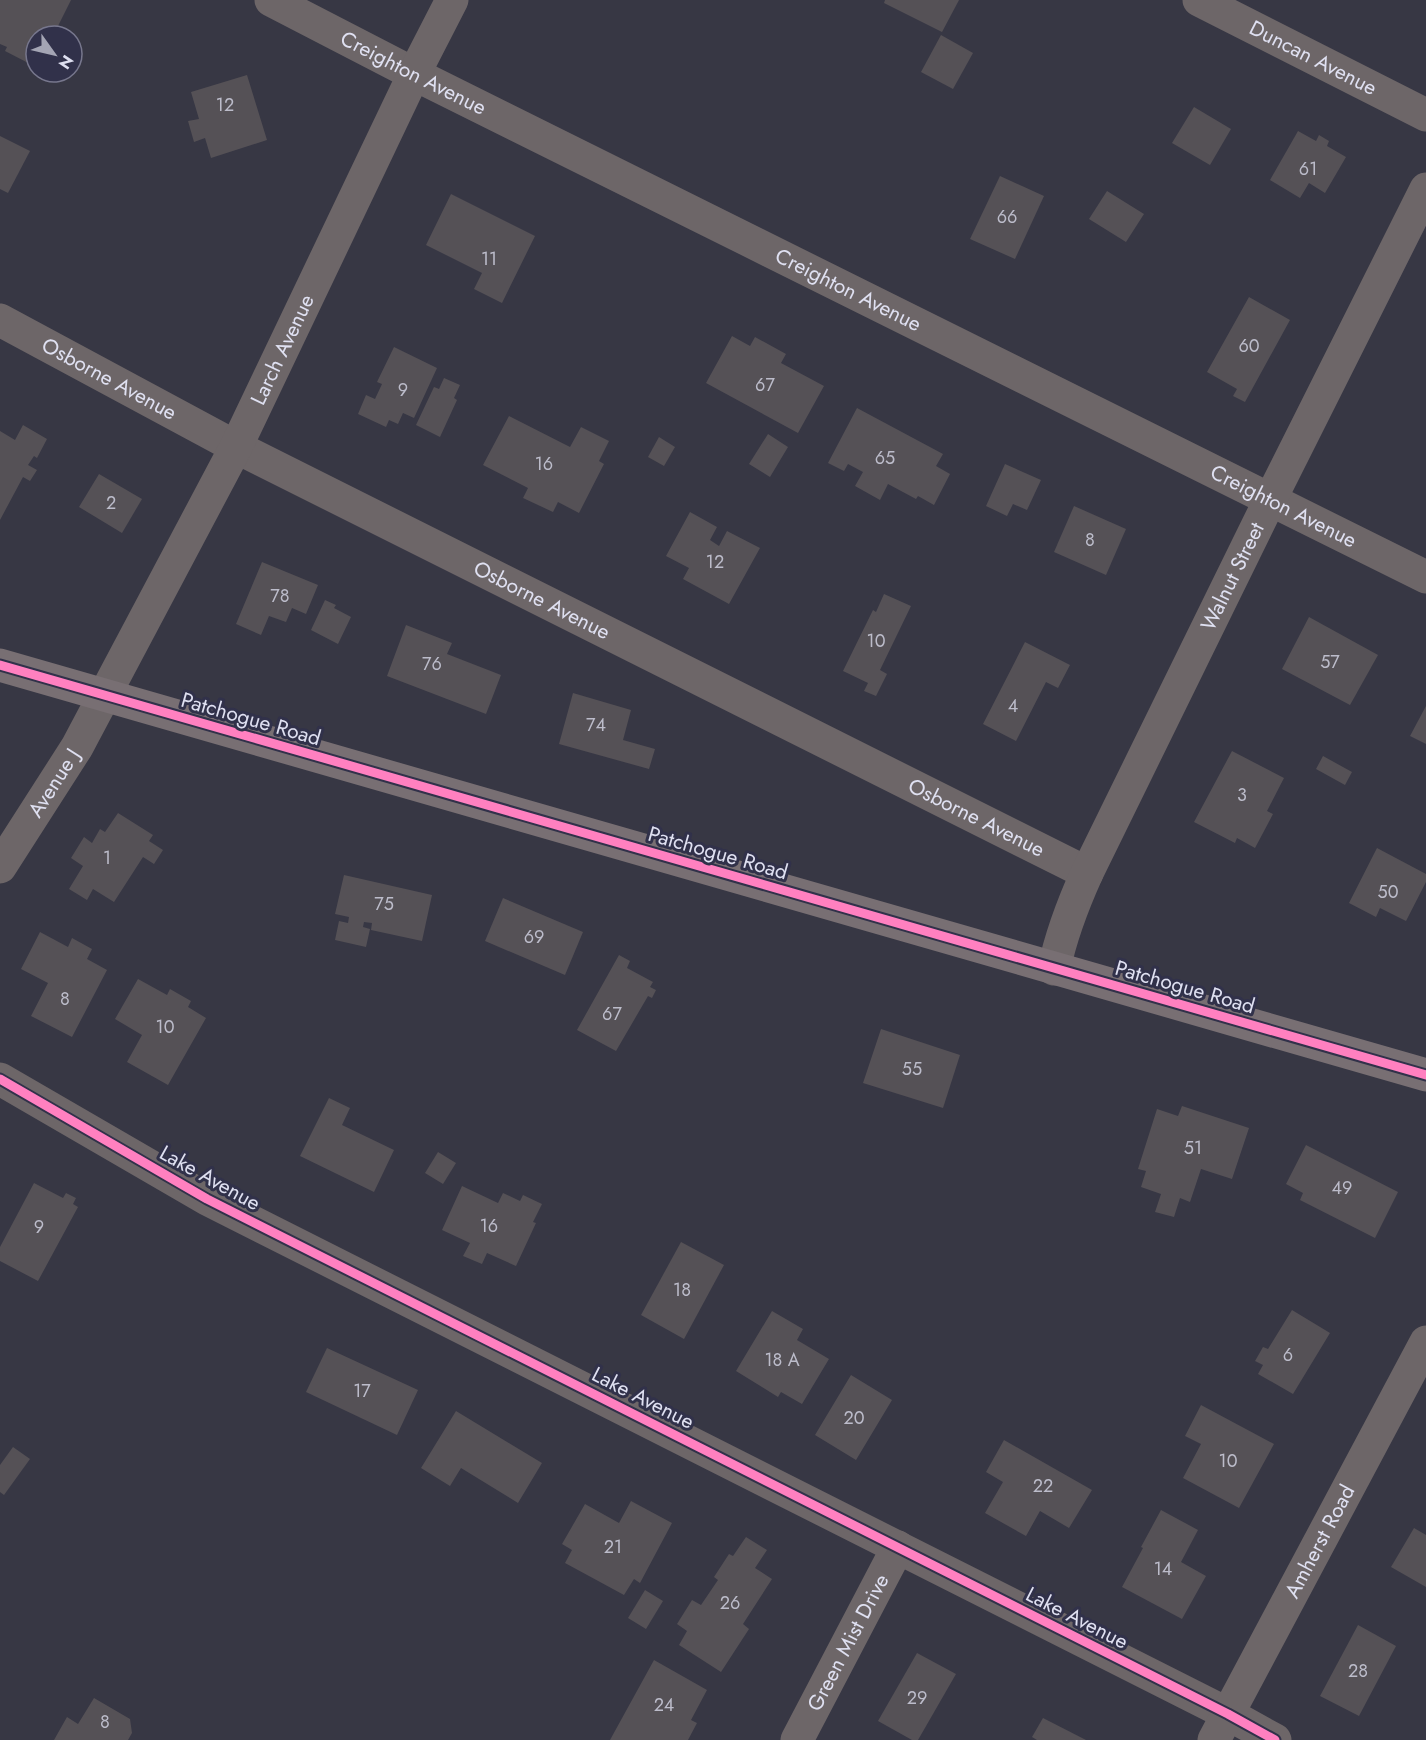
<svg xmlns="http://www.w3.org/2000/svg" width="1426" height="1740" viewBox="0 0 1426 1740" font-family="Jost,sans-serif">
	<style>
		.building { fill: #555156 }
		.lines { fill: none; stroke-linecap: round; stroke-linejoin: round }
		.minor { stroke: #6d6668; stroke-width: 33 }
		.major { stroke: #786f73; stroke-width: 33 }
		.cycleway-casing { stroke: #31314a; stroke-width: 13 }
		.cycleway { stroke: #ff80c0; stroke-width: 9 }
		.labels { text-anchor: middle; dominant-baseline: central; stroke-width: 6; stroke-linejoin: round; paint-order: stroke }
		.number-label { font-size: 18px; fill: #bcbcca }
		.street-label { font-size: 21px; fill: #dfe0f1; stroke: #31314a }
	</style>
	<rect width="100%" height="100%" fill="#373744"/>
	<g class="building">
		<path d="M0,0H71L53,36H36V67L5,51L7,47L0,44Z"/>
		<path d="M885,0H959L942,32L884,3Z"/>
		<path d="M941,35L973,53L953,89L921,72Z"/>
		<path d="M247,75L267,140L211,158L205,138L194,142L188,121L199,119L191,92Z"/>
		<path d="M1194,107L1231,129L1210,165L1172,143Z"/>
		<path d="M1298,131L1316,141L1319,135L1329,141L1327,146L1346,157L1325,193L1309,183L1300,198L1270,180Z"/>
		<path d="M0,136L30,151L8,193L0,189Z"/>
		<path d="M1000,176L1044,196L1015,259L970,239Z"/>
		<path d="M1107,191L1144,214L1126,242L1089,219Z"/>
		<path d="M451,194L535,236L502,303L474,289L482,273L426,245Z"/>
		<path d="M1249,297L1290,320L1245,402L1233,396L1237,389L1207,372Z"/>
		<path d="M732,336L750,346L755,337L786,354L781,363L824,386L798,433L706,383Z"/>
		<path d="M394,347L437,368L414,418L403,413L398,424L389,420L386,427L358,414L366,395L375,399L382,384L377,382Z"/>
		<path d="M444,378L460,385L454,398L457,400L440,437L416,425L434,387L439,389Z"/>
		<path d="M857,408L943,454L936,466L950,474L934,505L918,496L916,499L888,484L880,500L855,486L863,472L848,464L844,471L828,463Z"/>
		<path d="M509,416L570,447L581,427L609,441L599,461L604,464L579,513L558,502L553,512L523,498L528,488L483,465Z"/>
		<path d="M23,425L47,439L37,458L34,456L28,465L37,470L30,481L23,477L0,520V431L15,440Z"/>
		<path d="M768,434L788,447L770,477L749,464Z"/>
		<path d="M659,437L675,447L664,466L648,457Z"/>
		<path d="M1005,464L1041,480L1027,510L1013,504L1007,516L986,506Z"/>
		<path d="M99,474L142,499L122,533L79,507Z"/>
		<path d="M1074,506L1126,529L1106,575L1054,552Z"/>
		<path d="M690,512L717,527L710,540L719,546L727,531L760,548L729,604L683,579L689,568L666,556Z"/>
		<path d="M262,562L318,585L306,614L292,608L286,622L269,616L261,635L236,624Z"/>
		<path d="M884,594L911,606L880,670L887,674L876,696L864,691L868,683L843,671L873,610L876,612Z"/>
		<path d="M325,600L336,605L334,608L351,617L338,644L311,630Z"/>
		<path d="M1309,617L1378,655L1350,705L1282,669Z"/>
		<path d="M406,625L452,643L447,654L501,675L486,714L387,676Z"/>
		<path d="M1025,642L1070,665L1058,688L1046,682L1016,741L983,724Z"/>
		<path d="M573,693L631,710L623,740L655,749L649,769L559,744Z"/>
		<path d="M1426,706V744L1410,736Z"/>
		<path d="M1232,751L1284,778L1267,811L1273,814L1255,848L1237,838L1235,843L1194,822Z"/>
		<path d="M1323,756L1352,772L1345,785L1316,769Z"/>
		<path d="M118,813L153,835L149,841L163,850L154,864L143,857L114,902L93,889L87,900L69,889L83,866L71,858L84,837L92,843L100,829L105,832Z"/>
		<path d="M1377,848L1426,874V882L1406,921L1380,908L1376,917L1349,903Z"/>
		<path d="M344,875L432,895L422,941L371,930L372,923L364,922L363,927L370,929L366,947L335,940L339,921L348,923L349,917L335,914Z"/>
		<path d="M503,898L583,932L565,975L485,941Z"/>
		<path d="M40,932L68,947L72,938L92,949L87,959L107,970L72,1037L31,1016L48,983L21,969Z"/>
		<path d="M619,955L630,961L627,968L653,982L650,987L656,990L652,998L648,996L616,1051L577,1030Z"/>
		<path d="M138,979L167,995L170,989L191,1001L188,1007L206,1018L168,1085L127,1062L142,1035L115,1019Z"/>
		<path d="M881,1029L960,1055L943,1108L863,1083Z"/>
		<path d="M329,1098L350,1108L342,1125L394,1150L374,1192L300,1156Z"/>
		<path d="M1182,1106L1249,1128L1232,1179L1201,1169L1190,1202L1180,1198L1174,1217L1155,1212L1161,1194L1141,1187L1146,1171L1138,1169L1157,1109L1178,1116Z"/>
		<path d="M1306,1145L1398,1192L1375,1238L1300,1200L1303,1193L1286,1184Z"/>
		<path d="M438,1152L456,1163L443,1184L425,1173Z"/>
		<path d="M34,1183L63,1198L66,1193L76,1198L73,1204L78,1207L38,1281L0,1261V1247Z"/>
		<path d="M462,1186L498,1203L503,1193L520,1201L523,1195L542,1204L533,1222L536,1223L516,1266L487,1253L482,1264L463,1256L470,1243L442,1230Z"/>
		<path d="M681,1242L724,1265L684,1339L641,1315Z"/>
		<path d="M1292,1310L1330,1333L1293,1394L1258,1374L1263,1365L1255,1361L1263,1347L1268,1349Z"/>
		<path d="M772,1311L803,1329L797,1340L829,1359L802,1404L781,1392L778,1397L736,1371Z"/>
		<path d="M327,1348L418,1390L397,1435L306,1392Z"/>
		<path d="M851,1375L892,1400L856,1460L815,1435Z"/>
		<path d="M1201,1405L1274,1444L1239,1508L1183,1478L1201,1444L1185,1436Z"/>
		<path d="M456,1411L542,1463L518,1503L461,1468L450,1486L421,1468Z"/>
		<path d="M1004,1440L1092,1490L1069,1528L1040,1511L1026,1536L985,1513L1003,1482L986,1472Z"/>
		<path d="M13,1447L30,1459L4,1495L0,1492V1465Z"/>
		<path d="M631,1501L672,1523L640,1583L634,1579L624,1595L565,1563L572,1550L562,1544L585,1504L619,1523Z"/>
		<path d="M1161,1510L1198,1530L1181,1562L1206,1576L1182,1619L1122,1587L1143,1548L1141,1547Z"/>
		<path d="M1414,1528L1426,1535V1587L1391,1567Z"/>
		<path d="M746,1537L767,1550L755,1568L772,1579L743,1624L749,1629L721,1672L679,1645L687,1631L677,1624L692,1600L701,1605L718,1580L714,1577L729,1554L733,1556Z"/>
		<path d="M645,1590L663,1601L646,1629L628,1618Z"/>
		<path d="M1358,1625L1396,1646L1359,1716L1320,1696Z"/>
		<path d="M917,1653L956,1674L918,1740H912L878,1721Z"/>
		<path d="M654,1660L707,1690L691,1720L697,1723L688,1740H610Z"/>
		<path d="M94,1698L130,1719L132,1733L128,1740H54L67,1717L78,1724Z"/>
		<path d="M1043,1718L1086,1740H1037L1032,1737Z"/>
	</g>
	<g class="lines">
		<g class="minor">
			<path id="s1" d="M271,0L414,74L1426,577"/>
			<path id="s2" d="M1199,0L1426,115"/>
			<path id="s3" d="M0,320L236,447L1087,873"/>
			<path id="s4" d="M0,867L77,747L236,447L414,74L452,0"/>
			<path id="s5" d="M1054,969C1061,935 1073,904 1087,873L1270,500L1426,189"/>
			<path d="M0,1079L207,1199L1228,1714L1275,1740"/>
			<path id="s6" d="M797,1740L898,1547"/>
			<path id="s7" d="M1214,1740L1426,1342"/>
		</g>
		<path class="major" d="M0,665L1426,1075"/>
		<defs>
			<g id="cycleway">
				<path d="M0,665L1426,1075"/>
				<path d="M0,1079L207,1199L1228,1714L1275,1740"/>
			</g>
		</defs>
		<use href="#cycleway" class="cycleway-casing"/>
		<use href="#cycleway" class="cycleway"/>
	</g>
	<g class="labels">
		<g class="number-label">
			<text x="225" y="105">12</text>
			<text x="1308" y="169">61</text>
			<text x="1007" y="217">66</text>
			<text x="489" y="259">11</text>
			<text x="1249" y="346">60</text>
			<text x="765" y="385">67</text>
			<text x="403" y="390">9</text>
			<text x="885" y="458">65</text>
			<text x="544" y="464">16</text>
			<text x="111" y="503">2</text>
			<text x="1090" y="540">8</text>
			<text x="715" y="562">12</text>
			<text x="280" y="596">78</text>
			<text x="876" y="641">10</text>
			<text x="1330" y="662">57</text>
			<text x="432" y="664">76</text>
			<text x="1013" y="706">4</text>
			<text x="596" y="725">74</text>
			<text x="1242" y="795">3</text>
			<text x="107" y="858">1</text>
			<text x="1388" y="892">50</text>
			<text x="384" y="904">75</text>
			<text x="534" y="937">69</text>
			<text x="65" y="999">8</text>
			<text x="612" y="1014">67</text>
			<text x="165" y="1027">10</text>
			<text x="912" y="1069">55</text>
			<text x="1193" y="1148">51</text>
			<text x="1342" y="1188">49</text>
			<text x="489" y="1226">16</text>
			<text x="39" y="1227">9</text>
			<text x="682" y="1290">18</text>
			<text x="1288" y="1355">6</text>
			<text x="782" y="1360">18 A</text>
			<text x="362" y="1391">17</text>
			<text x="854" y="1418">20</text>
			<text x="1228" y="1461">10</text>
			<text x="1043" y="1486">22</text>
			<text x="613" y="1547">21</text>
			<text x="1163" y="1569">14</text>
			<text x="730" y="1603">26</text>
			<text x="1358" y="1671">28</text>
			<text x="917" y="1698">29</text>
			<text x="664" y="1705">24</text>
			<text x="105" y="1722">8</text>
		</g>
		<g class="street-label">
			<text stroke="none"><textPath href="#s2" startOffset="128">Duncan Avenue</textPath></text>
			<text stroke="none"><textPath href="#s1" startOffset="160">Creighton Avenue</textPath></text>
			<text stroke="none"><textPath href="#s1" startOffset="646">Creighton Avenue</textPath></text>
			<text stroke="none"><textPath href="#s4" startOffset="590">Larch Avenue</textPath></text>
			<text stroke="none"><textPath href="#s3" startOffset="124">Osborne Avenue</textPath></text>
			<text stroke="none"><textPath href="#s1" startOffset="1132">Creighton Avenue</textPath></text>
			<text stroke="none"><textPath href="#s5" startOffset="432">Walnut Street</textPath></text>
			<text stroke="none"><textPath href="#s3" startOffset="610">Osborne Avenue</textPath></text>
			<text transform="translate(251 719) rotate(16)">Patchogue Road</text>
			<text stroke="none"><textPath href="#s4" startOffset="100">Avenue J</textPath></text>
			<text stroke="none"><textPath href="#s3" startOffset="1096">Osborne Avenue</textPath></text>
			<text transform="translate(718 853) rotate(16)">Patchogue Road</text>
			<text transform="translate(1185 987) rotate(16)">Patchogue Road</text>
			<text transform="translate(210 1178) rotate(29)">Lake Avenue</text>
			<text transform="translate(643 1398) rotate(27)">Lake Avenue</text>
			<text stroke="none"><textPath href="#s7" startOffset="225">Amherst Road</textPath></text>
			<text transform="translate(1077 1618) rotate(27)">Lake Avenue</text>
			<text stroke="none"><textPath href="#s6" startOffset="110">Green Mist Drive</textPath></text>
		</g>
	</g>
	<g transform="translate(54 54) rotate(124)"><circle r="28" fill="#31314a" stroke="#77778d" stroke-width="1.5"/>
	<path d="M0-4.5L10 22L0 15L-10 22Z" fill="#a4a5b4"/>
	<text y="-9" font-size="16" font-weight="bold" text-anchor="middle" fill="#dfe0f1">N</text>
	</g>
</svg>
